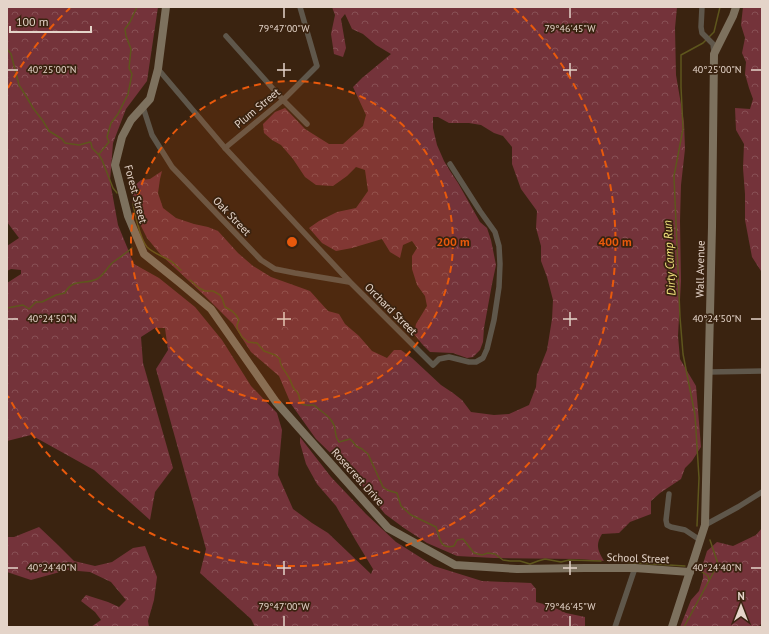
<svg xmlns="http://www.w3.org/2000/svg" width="769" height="634" viewBox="0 0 769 634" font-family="'PT Sans',sans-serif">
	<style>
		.forest { fill: url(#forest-crowns) }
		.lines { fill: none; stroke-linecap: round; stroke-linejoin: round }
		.stream { stroke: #5e561d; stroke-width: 1.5 }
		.street { stroke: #5f574b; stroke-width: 5.5 }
		.secondary { stroke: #7d715e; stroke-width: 8 }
		.ticks { fill: none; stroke: #e4d4c9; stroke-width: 1.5 }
		.ring { fill: none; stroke: #e8590c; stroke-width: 2; stroke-dasharray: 7 5 }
		.labels { text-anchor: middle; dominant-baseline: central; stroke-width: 3.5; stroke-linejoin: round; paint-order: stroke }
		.street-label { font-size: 11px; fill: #e4d4c9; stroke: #3a2310 }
		.water-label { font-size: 12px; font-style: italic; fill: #f5e77f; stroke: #3a2310 }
		.ticks-label { font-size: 10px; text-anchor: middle; fill: #e4d4c9; stroke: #3a2310; stroke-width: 3.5; stroke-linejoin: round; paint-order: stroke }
		.centre { fill: #e8590c; stroke: #3a2310; stroke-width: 2 }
		.ring-label { font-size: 12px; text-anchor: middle; font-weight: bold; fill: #e8590c; stroke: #3a2310; stroke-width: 3.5; stroke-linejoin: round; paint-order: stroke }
	</style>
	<defs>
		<pattern id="forest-crowns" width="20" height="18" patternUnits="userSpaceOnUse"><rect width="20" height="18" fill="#74333a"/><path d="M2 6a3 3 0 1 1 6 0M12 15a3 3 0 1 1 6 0" fill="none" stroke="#885055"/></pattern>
	</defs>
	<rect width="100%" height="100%" fill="#3a2310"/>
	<g class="forest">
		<path d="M7,7H158L147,81L126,109L113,143L110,181L118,225L134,264L159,278L195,307L222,340L251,386L277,413L282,430L278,475L293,509L312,523L328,533L371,574L373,569L356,541L336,506L317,484L306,464L300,443V437L331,477L366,514L396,542L434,566L482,581L531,583L536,589V602L551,606L566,613L585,617V627H255L251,619L200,573L206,549L156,369L168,350L165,328H155L141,337L143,363L173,468L155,492L150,520L94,470L31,435L7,441V283L21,274V270L11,269L7,271V246L19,238L7,222Z"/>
		<path d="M332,7H677L675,28L676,75L684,122L685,149L681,185L680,221L681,281L678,336L680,359L696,386L701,447L692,461L685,468L681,479L660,493L651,501V514L630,522L619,533L602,534C595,545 598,551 604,561L579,559L494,558L457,556L427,543L404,528L385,514L354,476L316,439L291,404L279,376L251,352L233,324L204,295L161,255L147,238L139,222L132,201L133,187L141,180L150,179L162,171L160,179L158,193L163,208L176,218L194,224L208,227L218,231L238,253L253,266L271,277L310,291L328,311L339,314L345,324L359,336L372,351L387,358L394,350H401L412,358L441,385L453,393L462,400L471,412L494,415L509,414L529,405L536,387L537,375L547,350L552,319L553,300L547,277L541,261V246L536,228L537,211L521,189L512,164V147L503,136L494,133L481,125L469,123H449L438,117H433V128L437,145L444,161L450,171L458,183L480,222L487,228L491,240L496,265L492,284L484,328L483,342L480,350L473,357L467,358L453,353L430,352L422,344L414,334L416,324L427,306L425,296L417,285L412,269V256L417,248L412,241L403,245L400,258L390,252L382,239L352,248L336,251L322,243L309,228L319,221L337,212L356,208L368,191L365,170L356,167L347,176L333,186L316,185L305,177L293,159L281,145L272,140L264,133L263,124L275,112L285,108L305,129L329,144H343L363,126L366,115L353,87L362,78L391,54L376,45L363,34L352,29L345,14L341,19L346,48L343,57L334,54L331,34L335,15Z"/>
		<path d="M743,7H762V277L761,271L752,257L745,220V194L743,168L744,144L736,130L735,108L750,109L753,99L749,88L745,74L746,62L742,53L745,38L741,25Z"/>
		<path d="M39,527L58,545L74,561L95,566L112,562L133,548L145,546L157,577L154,600L148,621L149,627H91L101,620L95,612L81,601L86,595L108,602L119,607L126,600L111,582L90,572L67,570L31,580L7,572V537H14Z"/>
		<path d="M762,528V623L758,627H680L691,600L699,591L703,578V564L707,551L717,542L733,546L756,535Z"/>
	</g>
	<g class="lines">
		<g class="stream">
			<path d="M7,49L11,54L19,85L26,96L33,108L43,121L49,131L62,139L65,143L79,145L90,142L91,143L92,148L99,155L102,160L113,188L117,193"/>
			<path d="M99,154L109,142L107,137L111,123L118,114L128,94L132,74L129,68L131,49L126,36L125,29L130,22L137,7"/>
			<path d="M133,204C135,214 141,240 147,247C153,253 162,256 169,260C173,262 177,267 181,270"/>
			<path d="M190,280L199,288L205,291H213L220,295L222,298L225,307L232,311L236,315L239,320L237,325V328L242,337L248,342L257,343L264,351L275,355L280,359C279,366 285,370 288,376C291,380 292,387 295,390C296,391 297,391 297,392C301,396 298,401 302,404C305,406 311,405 314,405C319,410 328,415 331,420C333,423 335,426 335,429C336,435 335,437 339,442L350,439L353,442L356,446L362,449L368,454L383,487L387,490L397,493L401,506L411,515L436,527C440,537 439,550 454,546L457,540L463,539L467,544L474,553L482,555L488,553L495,554L503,560L510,561H520L530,564L538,561L545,559L561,562L569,560L601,561"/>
			<path d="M7,308L23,305L29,309L36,302H42L56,295L65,293C72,278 85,285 97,279C103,276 107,268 112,263C119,258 126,253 132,248"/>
			<path d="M697,526L699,478L695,415L683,354L680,317L674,176L683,129L681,87V55L703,43L714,32L720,7"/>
			<path d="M621,562L685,566"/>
			<path d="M696,568L708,576L709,580"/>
			<path d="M684,627L718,564L710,540"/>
		</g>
		<g class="street">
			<path d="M702,7L701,27L702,33L713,44L714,52"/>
			<path d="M226,36L283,100L307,124"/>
			<path d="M158,69L225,148L350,282L433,365L439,359L449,357L469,362H476L483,358L487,349L494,320L499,287L500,264L499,246L495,232L480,211L450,164"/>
			<path d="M143,107L152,135L172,167L261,260L275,269L295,273L349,282"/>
			<path d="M225,148L283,100L317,66L300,7"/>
			<path d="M709,372L762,371"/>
			<path d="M669,494L666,520L667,525L671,527L685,530L700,540"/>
			<path d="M705,525L738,507L762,492"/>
			<path d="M615,627L635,568"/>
		</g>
		<g class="secondary">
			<path d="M166,7L158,69L150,99L131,120L122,137L115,165L128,216L144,254L180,283L211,309L276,402L388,528L455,565L517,569L585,568H635L690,572"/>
			<path d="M672,627L705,525L712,227L714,54L733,16L736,7"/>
		</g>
	</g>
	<path class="ticks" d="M284,8V18M570,8V18M284,63V77M570,63V77M8,70H18M277,70H291M563,70H577M751,70H761M284,312V326M570,312V326M8,319H18M277,319H291M563,319H577M751,319H761M284,561V575M570,561V575M8,568H18M277,568H291M563,568H577M751,568H761M284,616V626M570,616V626"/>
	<circle cx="292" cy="242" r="161" fill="#e8590c" fill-opacity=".12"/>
	<g class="ring">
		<circle cx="292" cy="242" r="161"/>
		<path d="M8 88A323 323 0 0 1 70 8M514 8A323 323 0 1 1 8 396"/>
	</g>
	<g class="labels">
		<g class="street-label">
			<text transform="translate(257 108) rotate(-40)">Plum Street</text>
			<text transform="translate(136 194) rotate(75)">Forest Street</text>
			<text transform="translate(232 216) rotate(46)">Oak Street</text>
			<text transform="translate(700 269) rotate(-89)">Wall Avenue</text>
			<text transform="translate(391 309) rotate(45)">Orchard Street</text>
			<text transform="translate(358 477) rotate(48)">Rosecrest Drive</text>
			<text transform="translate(638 558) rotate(2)">School Street</text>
		</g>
		<g class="water-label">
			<text transform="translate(669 258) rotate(-93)">Dirty Camp Run</text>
		</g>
	</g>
	<g class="ticks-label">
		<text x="284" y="32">79°47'00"W</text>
		<text x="570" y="32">79°46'45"W</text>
		<text x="52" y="73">40°25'00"N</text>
		<text x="717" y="73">40°25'00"N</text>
		<text x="52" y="322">40°24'50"N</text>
		<text x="717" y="322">40°24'50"N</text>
		<text x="52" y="571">40°24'40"N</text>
		<text x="717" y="571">40°24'40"N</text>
		<text x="284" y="610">79°47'00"W</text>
		<text x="570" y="610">79°46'45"W</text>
	</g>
	<circle cx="292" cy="242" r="6" class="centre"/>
	<g class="ring-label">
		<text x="453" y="246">200 m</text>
		<text x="615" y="246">400 m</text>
	</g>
	<rect width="769" height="634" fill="none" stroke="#e4d4c9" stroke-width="16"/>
	<g transform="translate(741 606)" stroke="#3a2310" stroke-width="3" paint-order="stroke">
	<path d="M0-3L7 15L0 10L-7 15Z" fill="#e4d4c9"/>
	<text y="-6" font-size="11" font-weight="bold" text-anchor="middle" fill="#e4d4c9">N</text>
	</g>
	<path d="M10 26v6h81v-6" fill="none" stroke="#e4d4c9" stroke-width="2"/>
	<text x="16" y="26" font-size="12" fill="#e4d4c9" stroke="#3a2310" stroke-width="3" paint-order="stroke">100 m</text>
</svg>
